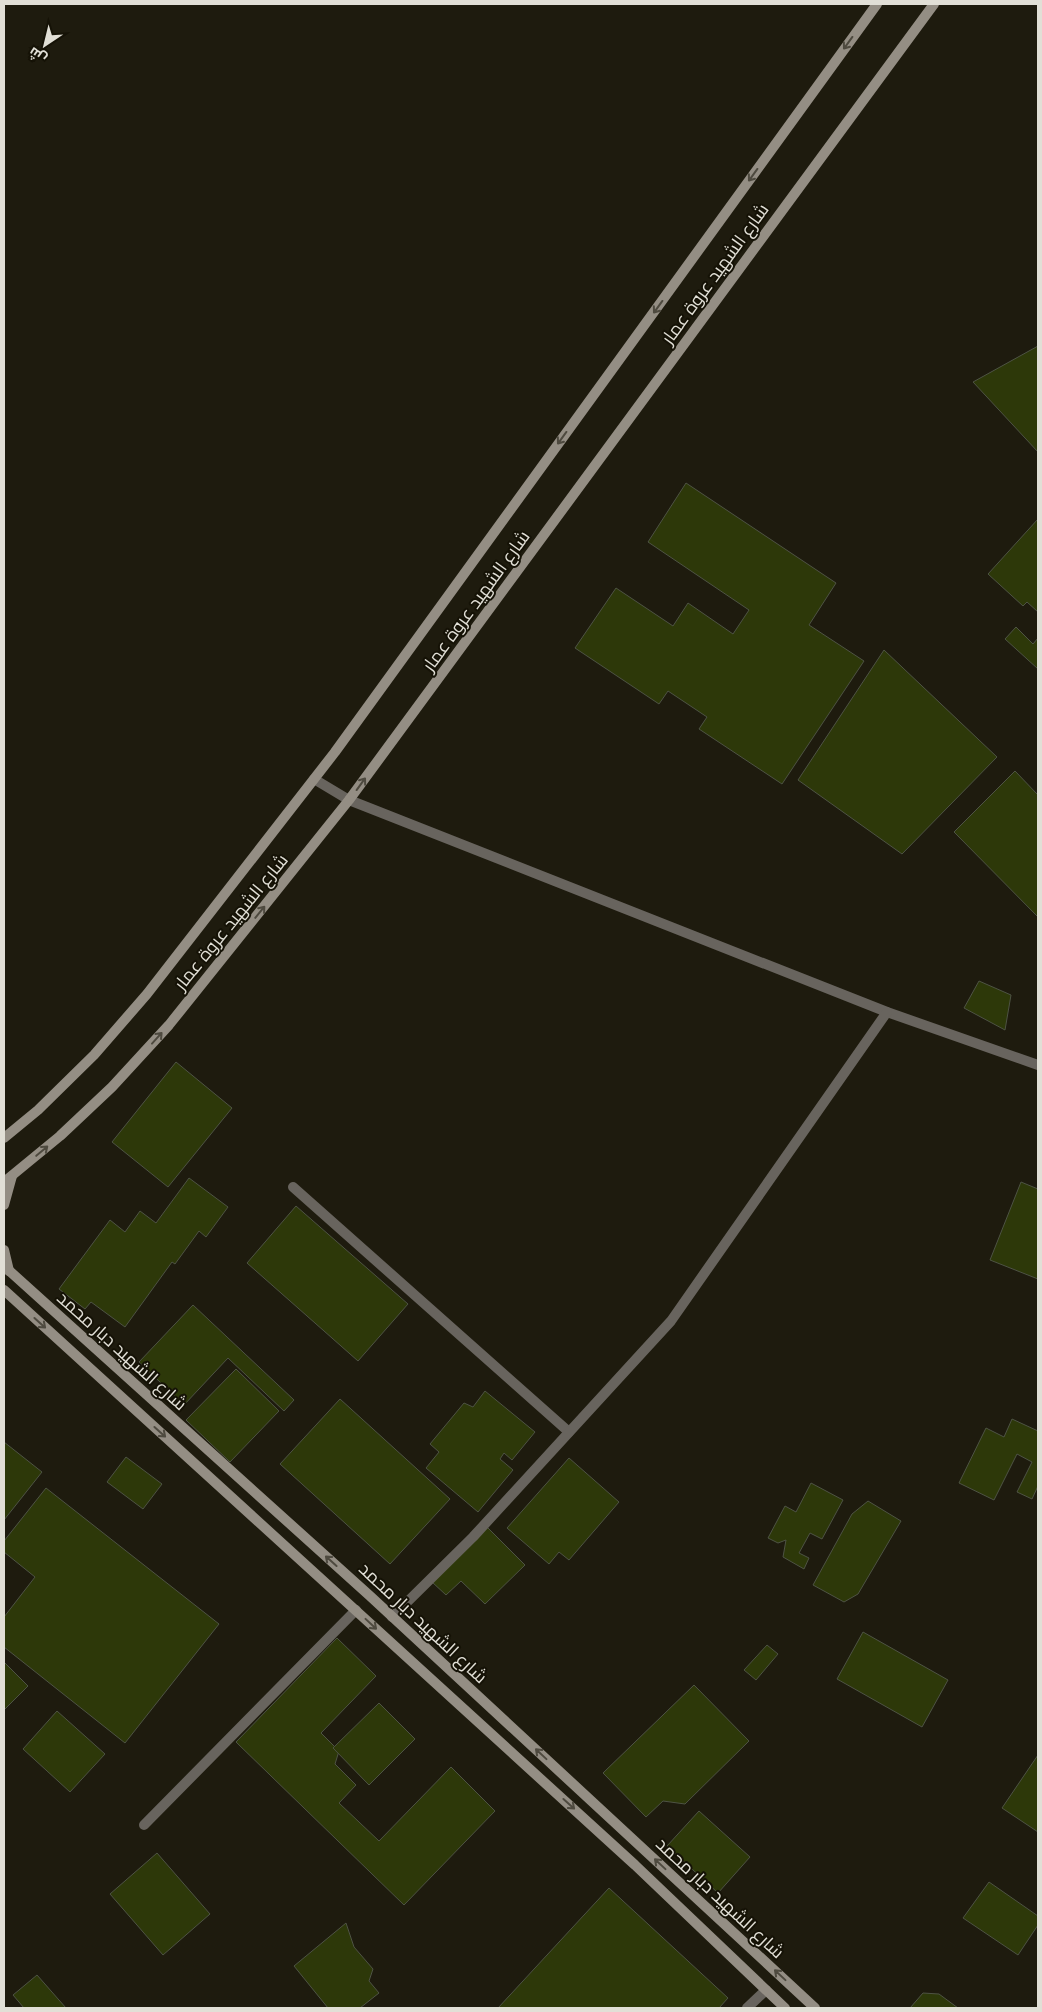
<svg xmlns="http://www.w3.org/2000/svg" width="1042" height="2012" viewBox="0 0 1042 2012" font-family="'Fira Sans Condensed',Cairo,sans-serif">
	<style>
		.building { fill: #2d3809; stroke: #4e5344 }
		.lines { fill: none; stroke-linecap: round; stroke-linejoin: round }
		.lane { stroke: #68645e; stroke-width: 10 }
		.street { stroke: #68645e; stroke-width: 10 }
		.secondary { stroke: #948e84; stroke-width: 10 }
		.oneway { stroke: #4e4a3f }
		.labels { text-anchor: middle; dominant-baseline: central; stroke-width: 4; stroke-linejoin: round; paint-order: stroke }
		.street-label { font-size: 18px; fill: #e1dfd6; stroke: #151206 }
	</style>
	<rect width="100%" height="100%" fill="#1e1b0e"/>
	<g class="building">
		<path d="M1038,346V452L973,382Z"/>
		<path d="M686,483L836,583L809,625L864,661L782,784L699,729L707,717L668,691L659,704L575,648L616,588L673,626L688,603L733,634L749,610L648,542Z"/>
		<path d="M1038,519V612L1027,602L1023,606L988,574Z"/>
		<path d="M1016,627L1033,644L1038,638V669L1005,639Z"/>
		<path d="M884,650L997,757L902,854L798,780Z"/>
		<path d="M1015,771L1038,795V917L954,832Z"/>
		<path d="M979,981L1011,995L1005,1030L964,1008Z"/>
		<path d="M176,1062L232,1108L168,1187L112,1142Z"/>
		<path d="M189,1178L228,1207L206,1237L199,1231L175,1264L172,1262L125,1327L91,1302L85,1309L59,1289L110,1220L125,1232L140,1211L156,1223Z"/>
		<path d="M1021,1182L1038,1189V1279L990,1260Z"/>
		<path d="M296,1206L408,1304L358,1361L247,1263Z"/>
		<path d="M193,1305L294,1400L284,1411L228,1358L184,1405L139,1362Z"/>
		<path d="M236,1369L279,1411L230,1462L186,1420Z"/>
		<path d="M485,1391L535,1432L512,1460L504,1453L500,1459L513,1470L478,1512L426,1468L439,1452L430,1444L464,1403L473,1407Z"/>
		<path d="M340,1399L450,1499L390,1564L280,1464Z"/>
		<path d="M1012,1419L1038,1431V1486L1032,1499L1017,1492L1032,1462L1017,1454L994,1500L959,1483L986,1428L1004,1437Z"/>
		<path d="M4,1442L42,1472L4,1520Z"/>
		<path d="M126,1457L162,1484L143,1509L107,1482Z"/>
		<path d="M569,1458L619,1502L569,1560L559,1552L549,1564L507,1528Z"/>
		<path d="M811,1483L843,1500L822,1539L810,1533L799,1553L809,1558L804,1569L783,1557L786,1540L778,1543L768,1538L785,1506L796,1512Z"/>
		<path d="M46,1488L219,1624L125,1743L4,1647V1617L35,1577L4,1552V1541Z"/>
		<path d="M868,1501L901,1521L858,1594L844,1602L813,1585L852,1514Z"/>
		<path d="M487,1527L525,1565L485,1604L461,1581L446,1595L432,1582Z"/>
		<path d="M863,1632L948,1680L922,1727L837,1679Z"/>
		<path d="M337,1638L376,1676L321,1733L339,1751L335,1764L356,1785L339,1803L379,1841L451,1767L495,1811L404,1905L236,1742Z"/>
		<path d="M767,1645L778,1654L756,1680L744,1670Z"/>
		<path d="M4,1662L28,1686L4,1710Z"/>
		<path d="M694,1685L749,1741L685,1804L663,1801L646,1817L603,1773Z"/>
		<path d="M379,1703L415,1739L369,1785L333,1748Z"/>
		<path d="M57,1711L105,1754L70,1792L23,1749Z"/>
		<path d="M1038,1755V1832L1002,1808Z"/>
		<path d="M699,1811L750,1857L718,1893L667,1846Z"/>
		<path d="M157,1853L210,1914L163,1955L110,1894Z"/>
		<path d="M989,1882L1038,1916V1925L1018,1955L963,1918Z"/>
		<path d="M609,1888L728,1998L719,2008H498Z"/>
		<path d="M346,1923L354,1947L373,1969L369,1981L379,1993L360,2008H328L294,1966Z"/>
		<path d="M37,1975L66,2008H24L13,1995Z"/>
		<path d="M923,1993L939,1994L958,2008H910Z"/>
	</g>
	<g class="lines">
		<g class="lane">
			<path d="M144,1825L356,1610"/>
			<path d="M747,2008L766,1990"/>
		</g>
		<g class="street">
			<path d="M314,779L349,800L887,1012L1038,1065"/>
			<path d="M293,1187L569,1432"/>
			<path d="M392,1617L473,1537L671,1321L887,1012"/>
		</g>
		<g class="secondary">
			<path d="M4,1138L38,1110L94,1055L147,994L335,752L877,4"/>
			<path d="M4,1182L60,1136L112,1087L169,1025L349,800L934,4"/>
			<path d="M4,1205L12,1176"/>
			<path d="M4,1250L9,1271"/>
			<path d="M4,1266L370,1596L815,2008"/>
			<path d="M4,1290L635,1865L785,2008"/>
		</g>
	</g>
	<defs><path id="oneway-shaft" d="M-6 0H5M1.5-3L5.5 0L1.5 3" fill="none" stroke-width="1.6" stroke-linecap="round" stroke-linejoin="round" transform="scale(1.25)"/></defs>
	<g class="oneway">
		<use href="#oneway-shaft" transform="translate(848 43) rotate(126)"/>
		<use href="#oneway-shaft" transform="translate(753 175) rotate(126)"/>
		<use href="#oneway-shaft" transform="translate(658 307) rotate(126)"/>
		<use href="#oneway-shaft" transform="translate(562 438) rotate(126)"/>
		<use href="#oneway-shaft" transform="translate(361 784) rotate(-54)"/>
		<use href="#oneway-shaft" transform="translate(260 912) rotate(-51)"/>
		<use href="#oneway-shaft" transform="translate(157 1038) rotate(-48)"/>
		<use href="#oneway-shaft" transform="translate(42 1151) rotate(-40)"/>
		<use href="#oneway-shaft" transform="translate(40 1323) rotate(42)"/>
		<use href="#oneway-shaft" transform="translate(160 1432) rotate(42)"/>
		<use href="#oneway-shaft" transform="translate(331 1561) rotate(-138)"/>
		<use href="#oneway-shaft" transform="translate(371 1624) rotate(43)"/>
		<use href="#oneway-shaft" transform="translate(541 1754) rotate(-137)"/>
		<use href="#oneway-shaft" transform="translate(569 1804) rotate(42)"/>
		<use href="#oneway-shaft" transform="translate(660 1864) rotate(-137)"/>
		<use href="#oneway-shaft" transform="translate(780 1975) rotate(-137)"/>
	</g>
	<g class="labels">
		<g class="street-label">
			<text transform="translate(715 274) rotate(-54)">شارع الشهيد عروة عمار</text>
			<text transform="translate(476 601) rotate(-54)">شارع الشهيد عروة عمار</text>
			<text transform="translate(231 922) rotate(-51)">شارع الشهيد عروة عمار</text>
			<text transform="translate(122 1351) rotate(42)">شارع الشهيد دبار محمد</text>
			<text transform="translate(423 1623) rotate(43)">شارع الشهيد دبار محمد</text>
			<text transform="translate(720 1898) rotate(43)">شارع الشهيد دبار محمد</text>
		</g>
	</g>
	<rect width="1042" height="2012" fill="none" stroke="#e1dfd6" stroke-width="10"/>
	<g transform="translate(45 45) rotate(215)" stroke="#151206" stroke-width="4" paint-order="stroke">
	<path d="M0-4L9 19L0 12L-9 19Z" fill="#e1dfd6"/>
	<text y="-8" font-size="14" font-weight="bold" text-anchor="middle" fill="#e1dfd6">ش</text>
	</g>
</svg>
